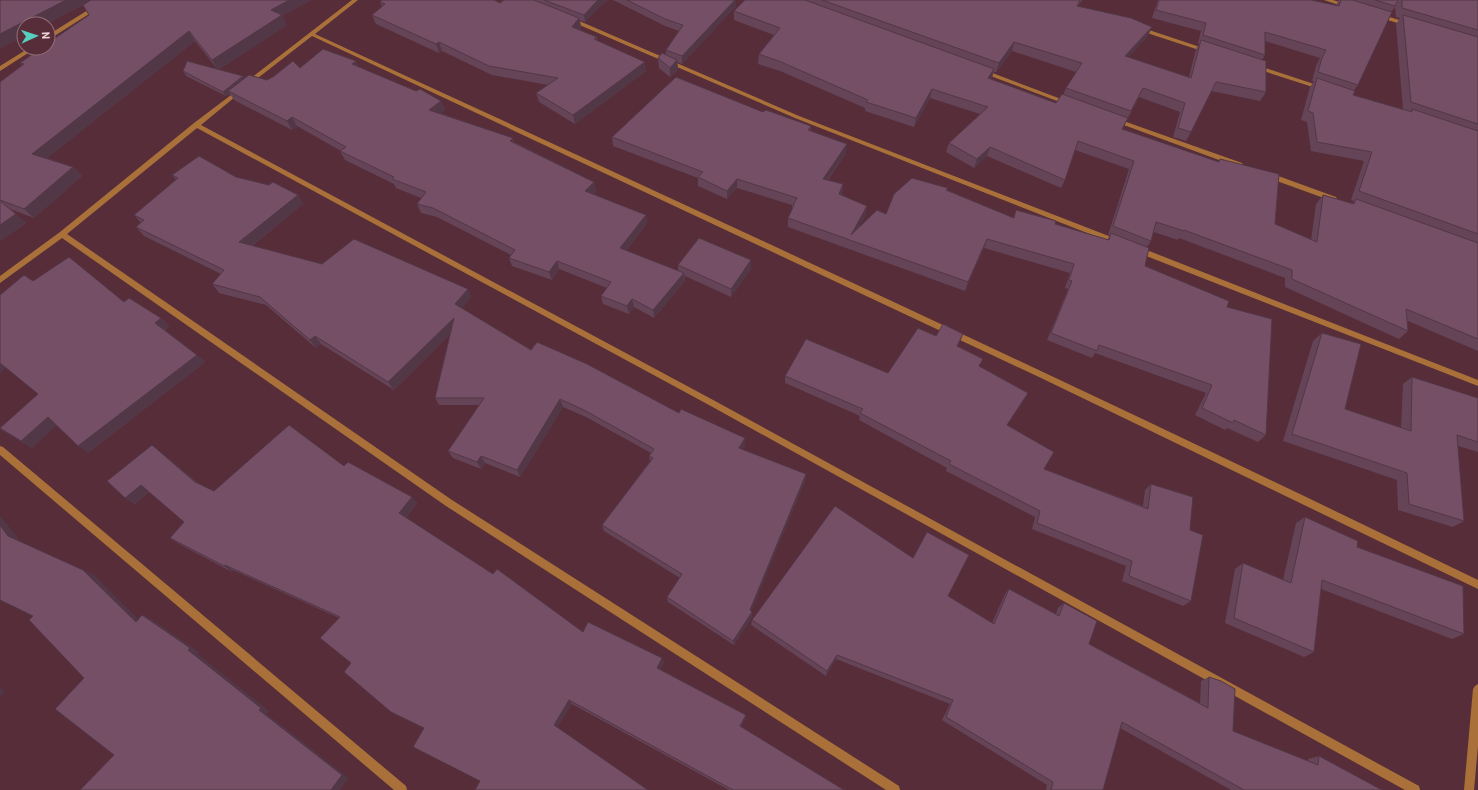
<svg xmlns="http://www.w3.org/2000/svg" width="1478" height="790" viewBox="0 0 1478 790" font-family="Barlow,sans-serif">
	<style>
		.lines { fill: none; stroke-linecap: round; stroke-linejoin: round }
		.minor { fill: #a97139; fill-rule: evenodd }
		.wall { fill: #654457; fill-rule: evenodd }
		.shaded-wall { fill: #523747 }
		.building { fill: #754f65; stroke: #523747 }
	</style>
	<rect width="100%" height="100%" fill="#562d38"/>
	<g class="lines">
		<g class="minor">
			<path d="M104,0H111L48,40V35Z"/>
			<path d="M352,0H358L315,34C704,213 1093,393 1478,580V589L1039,377L312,36L250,84H246V82Z"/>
			<path d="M1324,0H1333L1351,6L1348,8Z"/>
			<path d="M1380,14L1409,23L1410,24L1407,26L1378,17V15Z"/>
			<path d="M570,17L799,116L1119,240L1121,242L1117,245L1115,244L795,118L568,20L567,19Z"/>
			<path d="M1140,27L1209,50L1210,51L1209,52H1205L1138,30L1137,29Z"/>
			<path d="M29,48H36L0,71V66Z"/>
			<path d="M1256,65L1323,87L1324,88L1321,90L1319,89L1254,68L1253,67Z"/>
			<path d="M982,69L1069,102L1070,103L1069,104H1065L980,72V70Z"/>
			<path d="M239,89L242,91L241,92L201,125L715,401L1419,786L1420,790H1405L709,405L197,128L67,234L452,500L899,786L900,790H886L446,506L62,238L0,283V276L60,232L194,123Z"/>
			<path d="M1115,118L1242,163L1243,165L1240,167H1238L1113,121V119Z"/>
			<path d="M1266,173H1270L1336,197L1337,199L1334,201H1332L1266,177Z"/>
			<path d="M1139,247L1478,380V386L1136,252L1135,250Z"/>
			<path d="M0,446L3,447L406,786L407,790H394L0,455Z"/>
			<path d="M1478,684V746L1474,790H1464L1473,689L1475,686Z"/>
		</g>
	</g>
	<g class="wall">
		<path d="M0,0H311L282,16L287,25L218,70L243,76L244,79L249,75L267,80L273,77L293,61L300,68L323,49L356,61L358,67L416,91L420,89L441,101L445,110L440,113L513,138L514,142L594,182L596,191L593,194L646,215L647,223L626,251L678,271V265L699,238L751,260V269L731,297L685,276V281L654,318L634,307L629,314L603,304L601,296L607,288L559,269L552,280L512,266L509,258L511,255L437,217L421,213L417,204L421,198L396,188L394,184L345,160L340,151H341L297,126L292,130L234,100L230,94L226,96L186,76L183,71L187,61L218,70L195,41L47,158L73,167L82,176L34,218L10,209L26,223L0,241V82L22,65L20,63L41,48H48V43L89,15L83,5L46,24H24V36L0,48Z"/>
		<path d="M504,0H608L597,9L585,22L580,20L581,27L579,30L597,37V40L646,71L575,124L539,102L536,93L548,85L492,75L442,51L439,53L376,24L372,15L382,7L380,2L500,3Z"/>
		<path d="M613,0H736V6L682,64L677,62L678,69L670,77L659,68L658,58L666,55V50L679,31L665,26Z"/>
		<path d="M745,0H1082L1078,6L1148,36L1128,57L1189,77L1196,49L1199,44L1198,43L1201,31L1152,18L1158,0H1311L1336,5L1339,0H1338H1478V351L1408,321V331L1399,339L1285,287V278L1179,238L1178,240L1154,232L1151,241L1147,247L1145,266L1227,307L1266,435L1258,442L1227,428L1225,430L1195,415L1206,393L1095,353L1092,358L1047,340L1068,289L1065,288L1070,273L984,248L965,291L788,227V218L792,210V205L737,188L727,199L698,186V178L613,146L612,137L763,112L811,126L810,131L846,153L828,180L843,184L842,195L866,215L858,228L886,214L948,188L947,190L1013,218L1016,210L1055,224L1107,240L1110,235H1108L1129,169L1075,150L1065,180L1061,188L987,156L974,168L946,152L949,143L980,114L930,98L914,127L865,111V108L780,71L758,64L759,54L774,35L734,20V11ZM1395,7L1396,17L1400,18L1396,24L1403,110L1353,95L1354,90L1358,85L1391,12ZM1265,41L1320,58L1316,66L1312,81H1314L1310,87L1301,120L1307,122L1311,151L1364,161L1351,200L1354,201L1352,204L1323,195L1316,204L1311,240L1275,224L1220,159L1218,162L1122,129L1139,97L1180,112L1173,137L1186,141L1191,132L1211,91L1260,101L1266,92L1262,60L1265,55ZM1012,51L1076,72L1066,88L1063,95L1056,103L991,79L994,72H996Z"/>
		<path d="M172,175L236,177L298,195L303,204L252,246L322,264L468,289L471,297L462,308L531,350L679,413L745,438V445L742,450L806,474L805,481L751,611L752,617L734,645L668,602L667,597L680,578L604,531L602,525L650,461L649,456L651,453L586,417L563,407L520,477L485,463L481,469L453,458L448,451L479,405H439L435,398L450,334L394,390L321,344L316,348L266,305L219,293L212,284L221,274L144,236L136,227L141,223L134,215L176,180Z"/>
		<path d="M124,302L161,318L169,326L165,330L197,355L205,362L88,453L56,425L32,448L0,429L38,394Z"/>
		<path d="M1322,333L1345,409L1401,428L1403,384L1412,377L1478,398V452L1458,446L1464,521L1453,527L1398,510L1397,480L1283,441L1313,341Z"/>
		<path d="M936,336L960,342L957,347L979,366L1028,393L1007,425L1044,469L1143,506L1145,490L1151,484L1190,530L1191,601L1183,606L1122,581L1126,566L1032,529L1035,517L946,471L947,468L859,420L860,416L785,383V376L888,373Z"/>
		<path d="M152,445L198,483L214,491L344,466L412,497L417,503L406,518L493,574L583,632L664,662L660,669L746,718L741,727L844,790H729L572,704L557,727L480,781L424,728L351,663L339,618L233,570L232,572L179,544L170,538L184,522L149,492L135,504L125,498Z"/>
		<path d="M1305,517L1357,547L1464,634L1452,639L1321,589L1314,652L1304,657L1225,623L1235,569L1243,563L1283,580L1296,523Z"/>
		<path d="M1009,589L1056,614L1058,608L1064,603L1089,644L1200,703L1201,681L1209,677L1233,731L1308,761V759L1319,756L1382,790H1231L1120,728L1103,790H1046L1047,785L942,720L950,704L836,659L826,676L751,625L752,620L948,596L992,623L1005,594Z"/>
	</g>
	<g class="shaded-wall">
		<path d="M66,0H101L83,5L46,24H24V36L0,48V34Z"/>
		<path d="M289,0H311L282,16L287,25L218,70L212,60L271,10Z"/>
		<path d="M598,0H608L597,9L585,22L584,15Z"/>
		<path d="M735,0H736V6L682,64V56Z"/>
		<path d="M579,18L581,27L573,36L572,27Z"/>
		<path d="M1152,27L1148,36L1121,65L1125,56Z"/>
		<path d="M189,31L195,41L41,163L32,154Z"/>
		<path d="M439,42L442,51L439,53L436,44Z"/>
		<path d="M1014,42L1012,51L996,72L999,63Z"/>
		<path d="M677,60L678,69L670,77V68Z"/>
		<path d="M356,61L360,70L352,64Z"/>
		<path d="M645,62L646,71L575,124L573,115Z"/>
		<path d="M994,69L992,78L985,87L988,78Z"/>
		<path d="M243,76L245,81L228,91L230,94L226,96L223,92Z"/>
		<path d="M932,89L930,98L914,127L916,118Z"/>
		<path d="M441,101L445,110L433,119L429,110Z"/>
		<path d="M292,117L297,126L292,130L287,121Z"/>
		<path d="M513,138L515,147L510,141Z"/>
		<path d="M847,144L846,153L822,187L823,179Z"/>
		<path d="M990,147L987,156L974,168L977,159Z"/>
		<path d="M73,167L82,176L34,218L24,209Z"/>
		<path d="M737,179V188L727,199V191Z"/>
		<path d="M594,182L596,191L587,199L585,191Z"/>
		<path d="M843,184L842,193L838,202L839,194Z"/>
		<path d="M298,195L303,204L245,251L239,242Z"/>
		<path d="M867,206L866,215L851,241V235Z"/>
		<path d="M16,214L26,223L0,241V225Z"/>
		<path d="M646,215L647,223L621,257L620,248Z"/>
		<path d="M987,239L984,248L965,291L968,282Z"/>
		<path d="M751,260V269L731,297V289Z"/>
		<path d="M557,261L559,269L552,280L549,272Z"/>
		<path d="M684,273L685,281L654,318L653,310Z"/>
		<path d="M468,289L471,297L459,312L455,304Z"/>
		<path d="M632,299L634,307L629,314L627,306Z"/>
		<path d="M161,318L169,326L163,331L155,323Z"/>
		<path d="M454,318L458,326L394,390L388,382Z"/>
		<path d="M963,334L960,342L953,354Z"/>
		<path d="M315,336L321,344L316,348L310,340Z"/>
		<path d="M197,355L205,362L88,453L78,446Z"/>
		<path d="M0,362L7,367L0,373Z"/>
		<path d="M1028,393L1024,401L1003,432L1007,425Z"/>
		<path d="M560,399L563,407L520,477L517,470Z"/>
		<path d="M48,417L58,424L32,448L21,441Z"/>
		<path d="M745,438V445L739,455V448Z"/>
		<path d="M152,445L161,452L204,488L195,482Z"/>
		<path d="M481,456L485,463L481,469L477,462Z"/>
		<path d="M806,474L805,481L750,615V610Z"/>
		<path d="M141,485L150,491L135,504L125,498Z"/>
		<path d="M412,497L417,503L405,519L399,513Z"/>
		<path d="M0,515L20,541L8,536L0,525Z"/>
		<path d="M225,565L233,570L232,572L224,566Z"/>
		<path d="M83,570L94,575L146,627L136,622Z"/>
		<path d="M752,612V617L734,645L733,641Z"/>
		<path d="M142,615L153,620L199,652L198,654L269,711L267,714L349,778L340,790H331L259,710Z"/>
		<path d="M837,655L836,659L826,676L827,671Z"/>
		<path d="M662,658L664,662L659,672L657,668Z"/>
		<path d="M0,688L5,691L0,697Z"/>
		<path d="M569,700L572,704L557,728L554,725Z"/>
		<path d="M746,715V718L740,730V726Z"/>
	</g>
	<g class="building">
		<path d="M0,0H66L0,34Z"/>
		<path d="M91,0H289L271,10L282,15L212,60L189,31L32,154L73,167L24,209L0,200V82L24,64L20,63L41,48H48V43L89,15L83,5Z"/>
		<path d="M382,0H494L500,3L504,0H534L579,18L572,27L597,37L594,39L645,62L573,115L536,93L558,78L489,66L439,42L436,44L372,15L385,4L380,2Z"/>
		<path d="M544,0H598L584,15Z"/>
		<path d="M627,0H735L682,56L666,50L683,25L665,19Z"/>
		<path d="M745,0H805L994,69L988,78L1056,103L1062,94L1128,118L1122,129L1219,162L1220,159L1279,174L1275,224L1317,242L1323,195L1354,204L1356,199L1478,243V339L1406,309L1408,331L1292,279V270L1184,230V231L1156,222L1151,241L1113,226L1134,161L1078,141L1065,180L990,147L977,159L949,143L988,107L932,89L916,118L866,102L868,100L781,62L759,54L780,28L734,11Z"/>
		<path d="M822,0H1080L1077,6L1131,18L1152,27L1125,56L1191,78L1201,40L1266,61V92L1216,82L1191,132L1178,128L1185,103L1143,88L1131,111L1066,88L1082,63L1014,42L999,63Z"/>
		<path d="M1159,0H1311L1339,6L1341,0H1352L1392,12L1358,85L1318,72L1322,58L1326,50L1265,32V55L1203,35L1206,23L1156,10Z"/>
		<path d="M1375,0H1398L1395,6Z"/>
		<path d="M1402,0H1478V30L1402,8Z"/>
		<path d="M1403,15L1478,37V124L1411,102Z"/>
		<path d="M323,49L356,61L352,64L416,91L420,89L441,101L429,110L513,138L510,141L594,182L585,191L646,215L620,248L684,273L653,310L632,299L627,306L601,296L611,282L557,261L549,272L509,258L515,250L433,208L417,204L426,192L392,179L394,177L340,151L346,147L292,117L287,121L228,91L249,75L267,80L273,77L293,61L300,68Z"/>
		<path d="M662,53L677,60L670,68L658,58Z"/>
		<path d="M187,61L243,76L223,92L183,71Z"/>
		<path d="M676,77L763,112L766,110L811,126L808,130L847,144L823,179L843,184L839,194L867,206L851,235L877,210L886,214L894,194L912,178L948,188L946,190L1014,218L1016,210L1056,221L1055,224L1109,240L1111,233L1149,248L1145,266L1229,301L1227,307L1272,319L1266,435L1234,420L1233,423L1202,408L1212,385L1099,345L1097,351L1051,333L1072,281L1069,280L1074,264L987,239L968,282L788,218L794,205H793L797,198L737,179L727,191L698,177L703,172L612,137Z"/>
		<path d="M1317,78L1355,91L1353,95L1412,112V109L1478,131V234L1359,191L1372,152L1317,142L1313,113L1308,111Z"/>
		<path d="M199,156L236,177L269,185L273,182L298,195L239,242L322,264L354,239L468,289L455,304L531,350L537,342L587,364L679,413L681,409L745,438L739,448L806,474L750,610L752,612L733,641L667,597L682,574L602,525L653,458L649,456L654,449L584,410L560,399L517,470L481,456L477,462L448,451L484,398H435L454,318L388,382L315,336L310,340L260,297L212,284L224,270L136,227L144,220L134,215L178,178L172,175Z"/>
		<path d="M0,201L16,214L0,225Z"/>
		<path d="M699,238L751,260L731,289L678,265Z"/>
		<path d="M69,257L124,302L129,298L161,318L155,323L197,355L78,446L48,417L21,441L0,428L38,394L0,363V295L24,275L33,281Z"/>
		<path d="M943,324L963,334L957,346L983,359L979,366L1028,393L1007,425L1054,452L1044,469L1148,509L1151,484L1193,497L1190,530L1203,535L1191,601L1129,576L1132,561L1037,523L1040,511L949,464L951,461L860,413L863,409L785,376L806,339L888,373L918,328L936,336Z"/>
		<path d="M1322,333L1361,344L1345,409L1411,431L1412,377L1478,398V442L1457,435L1464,521L1409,504L1407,473L1292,434Z"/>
		<path d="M289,425L344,466L348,462L412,497L399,513L493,574L497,569L583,632L588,622L662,658L657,668L746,715L740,726L844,790H733L569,700L554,725L648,790H475L480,781L413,747L424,728L391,712L344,672L351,663L320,638L340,617L225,565L224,566L170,538L184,522L141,485L125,498L107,481L152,445L195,482L214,491Z"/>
		<path d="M835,506L913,558L927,532L969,555L948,596L994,624L1009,589L1059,616L1064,603L1097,621L1089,644L1208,708L1209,677L1221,681L1235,689L1233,731L1318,765L1319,756L1382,790H1244L1122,722L1103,790H1051L1053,782L946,717L953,700L837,655L827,671L752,620Z"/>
		<path d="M1305,517L1358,541L1357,547L1463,586L1464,634L1322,580L1314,652L1234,618L1243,563L1291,583Z"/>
		<path d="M0,525L8,536L83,570L136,622L142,615L190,648L188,650L261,708L259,710L342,775L331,790H80L114,755L55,709L84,678L29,620L33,616L0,600Z"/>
	</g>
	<g transform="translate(36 36) rotate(87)"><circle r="19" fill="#562d38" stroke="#936f78"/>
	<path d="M0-3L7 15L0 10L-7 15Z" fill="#58cebf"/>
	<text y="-6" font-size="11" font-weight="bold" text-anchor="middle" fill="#eed3d8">N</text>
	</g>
</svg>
